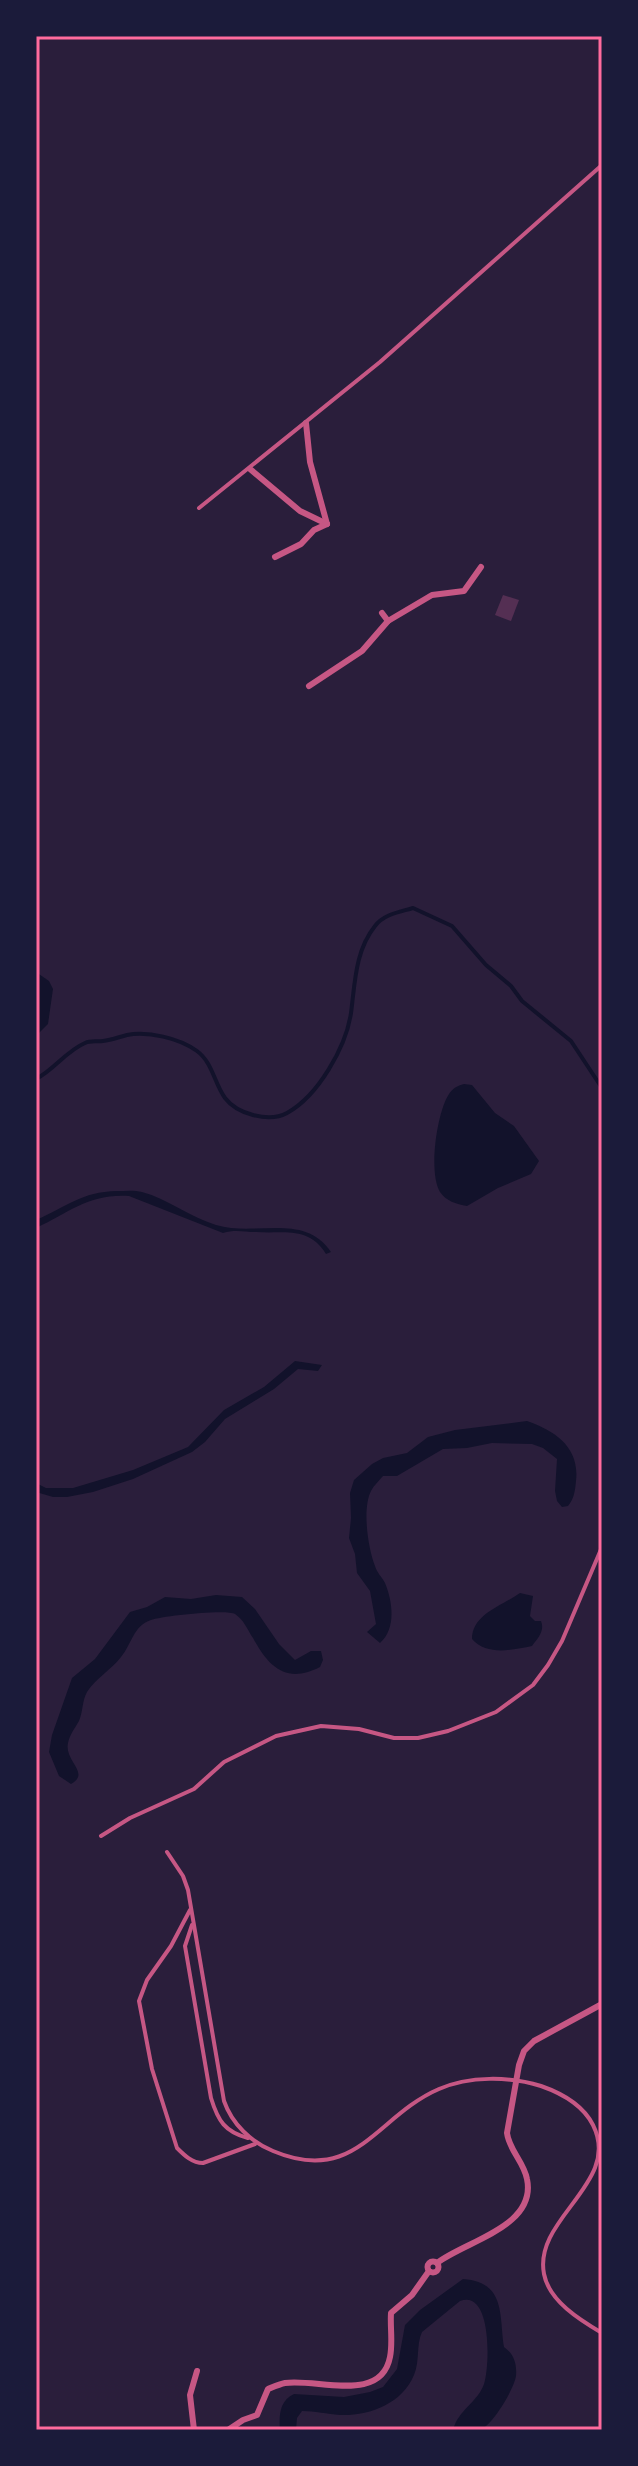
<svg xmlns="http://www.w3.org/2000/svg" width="638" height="2466" viewBox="0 0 638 2466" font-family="'Noto Serif',serif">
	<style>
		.green { fill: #2a1e3b }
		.water { fill: #12122b }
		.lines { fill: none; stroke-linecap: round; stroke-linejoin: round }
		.stream { stroke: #12122b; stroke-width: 4 }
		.building { fill: #542f53 }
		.service { stroke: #c65784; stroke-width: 4 }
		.pedestrian { stroke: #c65784; stroke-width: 6 }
		.neatline { fill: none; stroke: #ff6b9d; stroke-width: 3 }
	</style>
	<rect width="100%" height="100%" fill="#1b1b3a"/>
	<rect class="green" x="36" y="36" width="566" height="2394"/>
	<g class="water">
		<path d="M36,972L49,981L53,989L48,1024L36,1036Z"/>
		<path d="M464,1084L472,1085L495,1113L514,1126L539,1161L531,1174L498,1188L467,1206C456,1204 446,1201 440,1192C428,1172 437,1112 449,1094C453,1088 457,1086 464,1084Z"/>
		<path d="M117,1191C125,1191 135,1190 142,1192C168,1199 190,1217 216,1225C256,1237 304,1212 331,1252L326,1254C309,1226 284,1234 256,1232C244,1232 235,1229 223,1233L129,1196C87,1194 71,1212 36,1228V1220C68,1206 81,1192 117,1191Z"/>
		<path d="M295,1361L322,1365L318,1371L298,1369L274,1389L225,1419L205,1442L192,1452L133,1479L93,1492L67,1497H53L36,1492V1483L46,1488H73L133,1470L188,1447L224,1410L264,1387Z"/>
		<path d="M527,1421C556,1431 580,1448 576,1481C575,1491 574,1499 568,1506L562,1507L557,1501L555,1491L557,1459L543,1448L532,1444L492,1443L467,1448L443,1449L397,1476H383C379,1481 374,1485 371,1491C362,1509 368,1548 375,1566C377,1573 382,1577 385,1583C393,1602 396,1629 380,1643L367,1632L376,1624L370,1591L357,1573L355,1554L349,1538L351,1518L350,1493L354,1480L372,1464L383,1458L407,1453L428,1437L455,1430Z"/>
		<path d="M520,1593L533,1596L530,1616L535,1621H541C545,1631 538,1638 532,1646C512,1650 487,1656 472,1639C472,1614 502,1606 520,1593Z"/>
		<path d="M216,1595L242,1597L255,1609L279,1644L295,1660L311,1651H321L323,1660L320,1667C287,1684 269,1668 253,1638C247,1629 244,1620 235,1614C226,1609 162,1616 151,1620C133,1626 132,1644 121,1657C111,1670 96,1678 87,1692C82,1701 83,1712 79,1721C75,1728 70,1734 68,1743C64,1761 91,1773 71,1784L59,1776L49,1752L52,1735L72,1678L95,1659L130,1612L147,1607L165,1597L191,1599Z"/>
		<path d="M463,2279C506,2282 499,2315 504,2347C514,2354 517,2364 516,2376C514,2389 493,2425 480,2430C473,2432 460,2430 453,2430C458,2410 478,2402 484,2384C490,2366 492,2289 460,2301L422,2332C416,2345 420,2361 414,2375C402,2404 369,2416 340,2415C327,2414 315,2411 302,2411L297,2418L296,2430H280C279,2416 279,2401 294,2394L344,2397L370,2392L383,2387L397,2369L405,2325L420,2310Z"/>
	</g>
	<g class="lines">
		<path class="stream" d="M36,1079C54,1070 66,1051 85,1043C91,1040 97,1042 103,1041C111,1040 119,1037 127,1035C148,1031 179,1038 197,1051C213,1063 214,1083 225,1098C237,1114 269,1123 287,1113C318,1096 346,1047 351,1013C355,983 355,951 375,926C384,914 400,912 413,908L452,926L486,965L511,986L522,1001L571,1041L602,1088"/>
	</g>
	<path class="building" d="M503,595L519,600L511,621L495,615Z"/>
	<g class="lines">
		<g class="service">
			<path d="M199,508L380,362L602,165"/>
			<path d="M101,1836L130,1818L194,1789L224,1762L276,1736L321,1726L359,1729L394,1738H418L448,1731L496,1712L533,1685L548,1665L562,1641L602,1547"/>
			<path d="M167,1852L183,1876L188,1890L224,2101C232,2124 251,2142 273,2151C356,2186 376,2116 439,2089C469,2076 509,2076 541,2086C561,2093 583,2105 593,2125C622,2183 533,2218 544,2274C549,2301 580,2320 602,2333"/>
			<path d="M190,1910L171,1946L147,1980L139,2001L152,2069L177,2148C184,2155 192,2163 203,2163L255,2144"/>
			<path d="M192,1925L185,1946L211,2098C218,2121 225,2132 248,2138"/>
		</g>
		<g class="pedestrian">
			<path d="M306,423L310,462L327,524"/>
			<path d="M250,469L300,511L327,524"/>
			<path d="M275,557L301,544L314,530L327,524"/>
			<path d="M382,613L388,621L432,595L464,591L481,567"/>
			<path d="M309,686L362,651L388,621"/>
			<circle cx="433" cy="2267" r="5.5"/>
			<path d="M437,2263C465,2241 537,2227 527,2179C524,2162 509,2150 507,2133L519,2065L524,2051L534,2041L602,2004"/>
			<path d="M194,2430L190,2395L197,2371"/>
			<path d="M228,2430L243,2420L257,2415L268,2389C273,2387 280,2384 285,2383C317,2378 381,2404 390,2357C393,2343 390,2327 391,2313L412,2295L429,2271"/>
		</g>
	</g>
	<rect width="638" height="2466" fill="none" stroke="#1b1b3a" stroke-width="76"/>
	<rect x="38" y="38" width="562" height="2390" class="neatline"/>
</svg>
